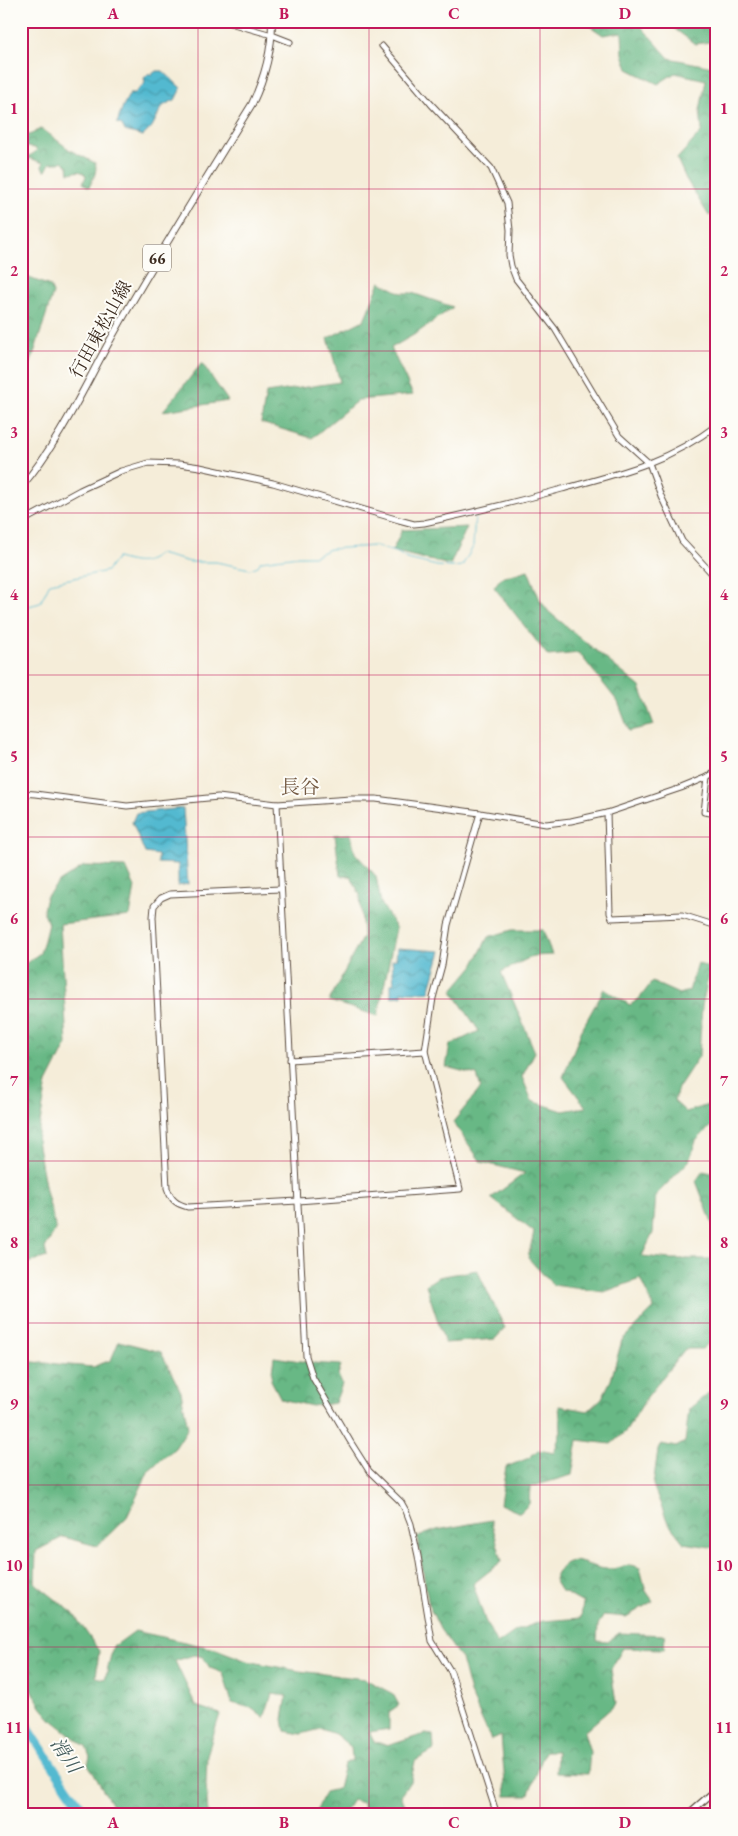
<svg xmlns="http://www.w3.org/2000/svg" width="738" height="1836" viewBox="0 0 738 1836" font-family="'EB Garamond','Noto Serif JP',serif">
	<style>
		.forest { fill: url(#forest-crowns); stroke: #517152 }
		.water { fill: url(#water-waves); stroke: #467277 }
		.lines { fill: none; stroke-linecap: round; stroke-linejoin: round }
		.stream { stroke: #52b9d0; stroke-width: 1 }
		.river { stroke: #52b9d0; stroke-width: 9 }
		.tertiary-casing { stroke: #57473a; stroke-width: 7 }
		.secondary-casing { stroke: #57473a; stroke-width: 8 }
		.primary-casing { stroke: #57473a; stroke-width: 8 }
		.tertiary { stroke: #fff; stroke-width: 5 }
		.secondary { stroke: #fff; stroke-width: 5.5 }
		.primary { stroke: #fff; stroke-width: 6 }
		.grid { fill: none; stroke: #c2185b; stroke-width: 1; stroke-opacity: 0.55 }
		.labels { text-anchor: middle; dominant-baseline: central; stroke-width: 4; stroke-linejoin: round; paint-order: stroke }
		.shield { fill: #fdfcf7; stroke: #75695f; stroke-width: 1 }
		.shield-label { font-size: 16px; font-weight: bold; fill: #3b2a1e }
		.street-label { font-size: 18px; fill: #3b2a1e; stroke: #fdfcf7 }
		.water-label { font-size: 19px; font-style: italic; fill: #435c5c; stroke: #fdfcf7 }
		.quarter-label { font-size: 20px; fill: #745a43; stroke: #fdfcf7 }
		.neatline { fill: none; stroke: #c2185b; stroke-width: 2 }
		.grid-label { font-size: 16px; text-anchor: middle; font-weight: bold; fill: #c2185b }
	</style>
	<defs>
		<pattern id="forest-crowns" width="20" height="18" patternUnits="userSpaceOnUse" patternTransform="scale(1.25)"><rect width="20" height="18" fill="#67b885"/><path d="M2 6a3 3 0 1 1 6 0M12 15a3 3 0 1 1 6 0" fill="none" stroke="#56966c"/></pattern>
		<pattern id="water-waves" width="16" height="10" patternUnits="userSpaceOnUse" patternTransform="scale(1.25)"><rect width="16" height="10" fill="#52b9d0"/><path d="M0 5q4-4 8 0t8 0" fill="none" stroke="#4597a8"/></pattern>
	</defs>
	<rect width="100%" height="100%" fill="#fdfcf7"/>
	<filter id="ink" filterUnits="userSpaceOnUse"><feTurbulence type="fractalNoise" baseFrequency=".02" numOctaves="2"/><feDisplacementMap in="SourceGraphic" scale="10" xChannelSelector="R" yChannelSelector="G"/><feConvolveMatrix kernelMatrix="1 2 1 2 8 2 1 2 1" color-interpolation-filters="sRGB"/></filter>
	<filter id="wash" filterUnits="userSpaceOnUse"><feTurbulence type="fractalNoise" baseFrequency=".0096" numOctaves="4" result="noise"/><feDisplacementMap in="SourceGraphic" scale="20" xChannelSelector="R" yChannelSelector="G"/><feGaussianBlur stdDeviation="1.12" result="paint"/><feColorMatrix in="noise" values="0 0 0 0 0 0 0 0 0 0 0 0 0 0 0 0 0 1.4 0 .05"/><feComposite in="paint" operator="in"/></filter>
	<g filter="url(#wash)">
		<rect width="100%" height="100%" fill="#f5edd9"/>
		<g class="forest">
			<path d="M571,21H640L638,23L669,58L717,68V210L709,216L686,179L677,159L702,131L700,110L706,80L675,73L658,84L628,69L623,54L622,32L603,35L587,24Z"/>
			<path d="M664,21H717V41L695,44Z"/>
			<path d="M40,129L45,131L70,150L95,163C98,170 93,180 89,187L83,183L86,176C80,168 76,173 69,173L68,166L62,161L59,163H50L46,171H45L42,167L43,163L30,158L25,165H21V157C28,157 33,155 37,150L35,148L21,146V134L30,135Z"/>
			<path d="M24,276L50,286L53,293L28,372L24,398L21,402V277Z"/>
			<path d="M380,282L401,293H412L453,307L417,333L391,348L413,395L358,400L312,438L261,423L266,393L340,382L328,338L364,320Z"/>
			<path d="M202,363L228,401L163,411Z"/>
			<path d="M467,527L450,565L392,551L402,530Z"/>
			<path d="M528,570L540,600L549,612L640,687L654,725L629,731L618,702L579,653L548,656L494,587L501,578Z"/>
			<path d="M351,834L355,853L376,876L381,903L396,928L378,1016L329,1001L363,936L360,895L351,876H340L335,835Z"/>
			<path d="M84,866L126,867L135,887L130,916L60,924L67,1044L47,1083L37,1140L46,1191L56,1229L45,1248L47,1257L21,1265V967L40,953L44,940L48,924L43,910L46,897L59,882Z"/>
			<path d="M512,930H543L552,955L533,956L501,972L535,1052L522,1077L532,1101L563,1111L586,1107L563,1077L583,1027L604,989L630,1005L639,999L652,982L679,994L689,991L698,963L710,969L702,1006L699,1056L678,1088L674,1101L686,1112L714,1103H717V1131L711,1126L696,1141L689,1161L656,1195L653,1233L642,1256L670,1259H717V1336L702,1349H685L647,1397L626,1431L611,1444L578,1440L572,1475L530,1487L529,1504L520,1513L500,1504L506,1467L529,1458L538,1450L554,1453L561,1431L559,1406L588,1411L602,1398L611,1380L622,1340L654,1308L640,1279L604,1292L553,1285L528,1258L534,1232L491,1198L525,1173L481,1162L453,1122L481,1088L477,1075L446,1067L450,1045L479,1031L452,991L473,966L488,937Z"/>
			<path d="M703,1171L712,1173L717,1181V1236L696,1181Z"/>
			<path d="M477,1270L505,1328L495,1339L445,1343L426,1285L438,1277Z"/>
			<path d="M119,1341L161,1352L181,1392L188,1428L175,1448L149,1470L127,1517L97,1546L63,1537L36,1551L35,1583L73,1613L99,1651L96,1677L105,1679L113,1647L135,1631L216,1649L247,1661L299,1671L365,1679L393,1694L399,1705L389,1712V1729L369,1732L374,1742L390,1745L425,1734L433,1735L434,1750L415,1761L411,1780L401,1795L409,1815H364L363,1803L352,1800L342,1815H315L325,1792L338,1789L344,1764L352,1760L351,1747L335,1734L321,1729L301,1734L285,1731L283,1719L287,1696L272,1694L264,1718L251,1708L232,1703L223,1673L210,1668L203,1657L194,1655L175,1661L196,1706L220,1714L207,1755L206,1785L208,1815H153L149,1811L130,1815H118L88,1764L90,1757L86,1747L52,1720L41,1707L21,1667V1361L93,1367L111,1360Z"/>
			<path d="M274,1357L313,1363L341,1365L338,1375L342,1384L335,1403L312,1406L281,1399L271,1380Z"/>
			<path d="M717,1386V1548L684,1543L668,1523L653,1485L658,1450L661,1444L676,1447L685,1442L689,1409Z"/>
			<path d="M491,1520L502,1561L473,1584L485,1620L497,1644L517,1630L543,1621L581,1618L583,1603L560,1590L554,1580C568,1545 586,1570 610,1569C623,1569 626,1561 640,1568L646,1591L653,1601L626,1617L604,1615L598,1625L597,1641L608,1642L619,1633L665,1635L664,1649L623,1648L611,1669L616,1704L584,1732L590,1752L588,1774L556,1773L557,1751H545L528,1796H506L501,1736L491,1740L470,1693L461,1659L440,1629L429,1606L417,1537L437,1530Z"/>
		</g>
		<g class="water">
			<path d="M156,71H163L181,88L175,100C157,107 162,109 154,123C152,128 147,132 143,136L125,131L122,125L117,123L123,106L130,93H135L145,83L144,78L149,73L151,75Z"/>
			<path d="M183,808L188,884L178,886V864L158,863V855L145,853L132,822L136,813Z"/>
			<path d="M397,948L441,951L429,992H402V996L391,997V984L394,983L392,960L396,959Z"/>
		</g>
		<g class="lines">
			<path class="stream" d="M21,612L29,606L40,603L50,583L107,571L117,558C136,563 143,566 159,554L190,562H216L250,569L258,566L261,561L298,556H314L330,549L374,546L398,553L407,559L437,566L452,567L462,566L473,547L475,514"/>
			<path class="river" d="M21,1713L28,1728L68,1789L87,1815"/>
		</g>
	</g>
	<g filter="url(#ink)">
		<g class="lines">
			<defs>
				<g id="tertiary">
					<path d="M223,21L272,35L290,42"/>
					<path d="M382,46L431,104L491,168L507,203L510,230L509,255L511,266L516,279L555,329L619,436L649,463L661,496L682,541L717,579"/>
					<path d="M21,522L80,490L121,471L148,463L179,464L200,467L273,483L399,520L414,524L424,523C470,513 516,502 562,489C618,474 669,462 717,425"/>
					<path d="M708,777L704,812L717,814"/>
					<path d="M21,793L35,794L127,806L218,797L277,804L351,799H376L480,813L546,824L571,821L607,813L681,788L708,777L717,771"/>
					<path d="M277,804L306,1356L313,1378L350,1441L369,1471L401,1502L406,1511L411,1524L418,1556L432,1641L451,1672L497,1815"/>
					<path d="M607,813L610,913L612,918L682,915L717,926"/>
					<path d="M280,889L170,894L161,898L154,906L153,917L167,1188C171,1200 176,1204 188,1207L298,1201L460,1189L425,1051L433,998L442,965L448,925L480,813"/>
					<path d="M290,1060L425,1051"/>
				</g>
				<path id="secondary" d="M687,1815L717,1789"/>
				<path id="primary" d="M21,487C62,439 86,382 117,328C160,252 206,178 252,104C265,77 272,52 272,21"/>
			</defs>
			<use href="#tertiary" class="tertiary-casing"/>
			<use href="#secondary" class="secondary-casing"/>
			<use href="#primary" class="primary-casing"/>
			<use href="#tertiary" class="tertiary"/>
			<use href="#secondary" class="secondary"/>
			<use href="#primary" class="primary"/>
		</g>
	</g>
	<path class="grid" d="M198,21V1815M369,21V1815M540,21V1815M21,189H717M21,351H717M21,513H717M21,675H717M21,837H717M21,999H717M21,1161H717M21,1323H717M21,1485H717M21,1647H717"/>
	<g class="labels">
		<rect class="shield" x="143" y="244.5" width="28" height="27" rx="4"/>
		<g class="shield-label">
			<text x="157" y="258">66</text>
		</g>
		<g class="street-label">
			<text transform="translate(100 329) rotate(-61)">行田東松山線</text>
		</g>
		<g class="water-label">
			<text transform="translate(66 1755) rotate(56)">滑川</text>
		</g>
		<g class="quarter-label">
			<text x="300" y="787">長谷</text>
		</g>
	</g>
	<rect width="738" height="1836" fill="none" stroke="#fdfcf7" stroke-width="55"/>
	<rect x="28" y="28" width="682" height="1780" class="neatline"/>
	<g class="grid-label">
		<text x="113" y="19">A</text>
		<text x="284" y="19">B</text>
		<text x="454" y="19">C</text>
		<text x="625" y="19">D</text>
		<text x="14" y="114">1</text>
		<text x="724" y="114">1</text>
		<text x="14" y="276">2</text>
		<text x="724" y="276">2</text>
		<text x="14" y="438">3</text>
		<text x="724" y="438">3</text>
		<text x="14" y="600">4</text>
		<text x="724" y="600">4</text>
		<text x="14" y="762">5</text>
		<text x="724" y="762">5</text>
		<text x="14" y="924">6</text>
		<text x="724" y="924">6</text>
		<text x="14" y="1086">7</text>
		<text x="724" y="1086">7</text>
		<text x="14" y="1248">8</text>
		<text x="724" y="1248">8</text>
		<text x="14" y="1409">9</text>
		<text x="724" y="1409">9</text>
		<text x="14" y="1571">10</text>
		<text x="724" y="1571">10</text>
		<text x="14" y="1733">11</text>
		<text x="724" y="1733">11</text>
		<text x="113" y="1828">A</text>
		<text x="284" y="1828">B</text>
		<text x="454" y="1828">C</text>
		<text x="625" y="1828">D</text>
	</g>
</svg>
